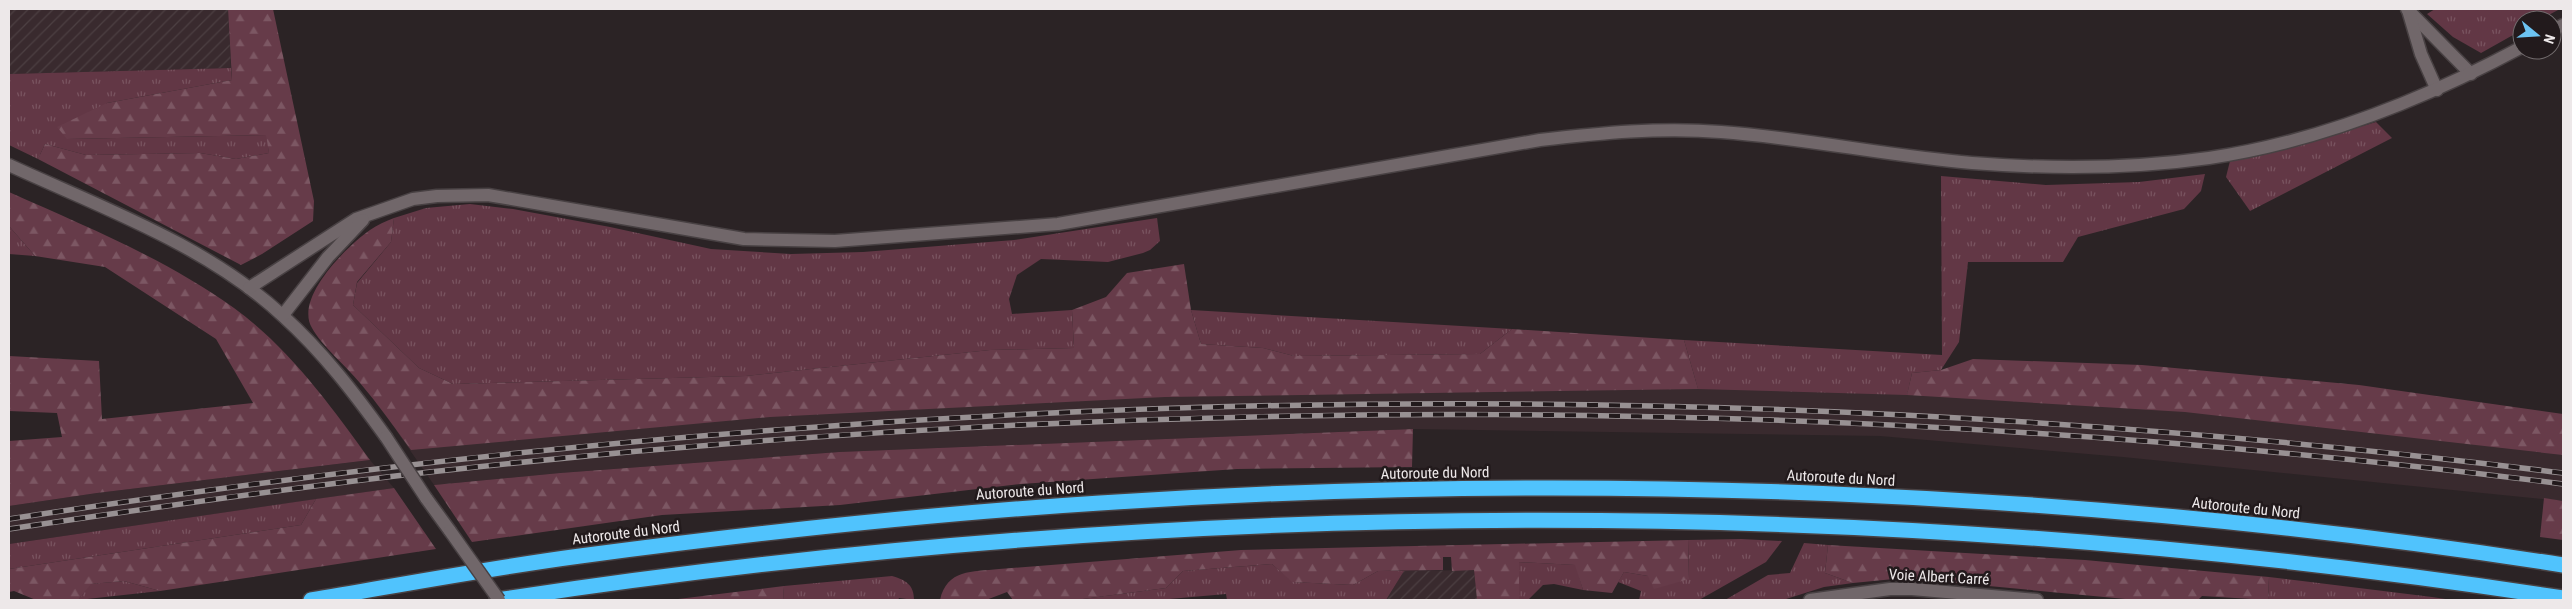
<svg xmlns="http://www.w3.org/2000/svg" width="2572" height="609" viewBox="0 0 2572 609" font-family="'Roboto Condensed',sans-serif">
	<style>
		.built { fill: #392a2e }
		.industrial { fill: url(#industrial-furrows) }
		.grass { fill: url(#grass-tufts) }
		.forest { fill: url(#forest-firs) }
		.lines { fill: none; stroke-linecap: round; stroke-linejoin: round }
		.street-casing { stroke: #484143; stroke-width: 15 }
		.secondary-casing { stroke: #484143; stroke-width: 15 }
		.highway-casing { stroke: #484143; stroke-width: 18 }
		.street { stroke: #71676a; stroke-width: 12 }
		.secondary { stroke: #71676a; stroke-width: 12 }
		.highway { stroke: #50c3fd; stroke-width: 15 }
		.rail-casing { stroke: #989193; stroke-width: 5.5 }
		.rail { stroke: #221a1c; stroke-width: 4; stroke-dasharray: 11; stroke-linecap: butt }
		.secondary-bridge-casing { stroke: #484143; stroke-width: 15; stroke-linecap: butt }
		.secondary-bridge { stroke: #71676a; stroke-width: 12 }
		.labels { text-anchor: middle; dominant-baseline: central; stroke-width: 5; stroke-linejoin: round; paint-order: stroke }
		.street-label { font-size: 15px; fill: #ede8e9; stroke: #221a1c }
	</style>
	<defs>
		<pattern id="industrial-furrows" width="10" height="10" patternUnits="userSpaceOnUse" patternTransform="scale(1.25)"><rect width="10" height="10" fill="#392a2e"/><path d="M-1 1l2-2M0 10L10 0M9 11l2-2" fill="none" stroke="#4c3f42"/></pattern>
		<pattern id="grass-tufts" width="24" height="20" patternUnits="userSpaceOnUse" patternTransform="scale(1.25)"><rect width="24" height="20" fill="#623745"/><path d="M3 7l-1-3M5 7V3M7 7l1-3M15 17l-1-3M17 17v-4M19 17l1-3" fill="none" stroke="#795460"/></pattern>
		<pattern id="forest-firs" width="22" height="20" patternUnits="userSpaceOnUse" patternTransform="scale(1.25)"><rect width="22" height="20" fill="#663b49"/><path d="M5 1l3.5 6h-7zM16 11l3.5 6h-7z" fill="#7c5763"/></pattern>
	</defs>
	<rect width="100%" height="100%" fill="#2b2325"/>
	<g class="built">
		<path d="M1855,379L2563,440V501L2123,457L1880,436L1413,429L839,452L560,473L434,485L396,430L807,390Z"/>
		<path d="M370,460L394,488L9,544V506L97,493Z"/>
	</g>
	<g class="industrial">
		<path d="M9,9H228L231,68L9,74Z"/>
		<path d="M1474,570L1477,600H1386L1404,571Z"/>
	</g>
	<g class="grass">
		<path d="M2435,9H2560L2539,20H2522V30L2481,53L2453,37L2427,14Z"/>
		<path d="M231,68L232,80L107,103L67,139L267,135L269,153L236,159L200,153L86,155L45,144L38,159L9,145V74Z"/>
		<path d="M2376,122L2392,138L2250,211L2226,177L2230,161L2288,148Z"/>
		<path d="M2205,174L2201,191L2184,209L2078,237L2063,262H1968L1959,342L1941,370L1912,373L1907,395L1698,389L1684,340L1942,355L1941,176L2046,185L2139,182Z"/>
		<path d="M470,204L513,209L610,227L711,249L791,254L863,252L1014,240L1157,218L1160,241L1150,250L1143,253L1108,262L1041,259L1017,275L1009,299L1012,314L1072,310L1074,348L990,350L746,376L453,384L419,368L353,305L357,283L391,242L394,218L426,208Z"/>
		<path d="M9,226L35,256L9,254Z"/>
		<path d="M1191,310L1512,329L1480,354L1294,356L1263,348L1201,344Z"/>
		<path d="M316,499L301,525L9,569V544Z"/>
		<path d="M1741,539L1782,541L1766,562L1699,600H1639L1641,591L1618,582L1624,572L1648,576L1689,579L1688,540Z"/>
		<path d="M1804,543L1828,545L1825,573L1853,583L1824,587L1783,600H1725L1768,575L1790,573Z"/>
		<path d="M1518,562L1576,565L1583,590L1554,584L1543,585L1528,600H1519Z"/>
		<path d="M1272,564L1293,582L1353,585L1378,571H1404L1386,600H1227L1226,594L1158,600H1075L1166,588L1183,571Z"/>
		<path d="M892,576C906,580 914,585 914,600L899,598L898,600H783L784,586Z"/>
		<path d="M2269,577L2432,597L2452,600H2268Z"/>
		<path d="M124,581L160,591L78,600L90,584Z"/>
	</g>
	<g class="forest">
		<path d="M228,9H273L314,201L313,221L262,254L241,265L38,159L45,144L86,155L200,153L236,159L269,153L266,135L67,139L57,127L107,103L232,80Z"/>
		<path d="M9,192C85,226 166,259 234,308C290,349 330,405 370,460L97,493L9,506V441L62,437L57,413L9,411V356L99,361L102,419L253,403L216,339L105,267L35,256L9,226Z"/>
		<path d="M394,218L391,242L357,282L353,305L419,368L453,384L746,376L990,350L1074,348L1072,310L1106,297L1127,273L1184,264L1191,310L1201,344L1263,348L1294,356L1480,354L1512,329L1684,340L1698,389L1165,397L770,417L411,450C394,427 378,404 360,383C347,367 321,345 312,328C294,298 347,246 370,230C377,225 386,221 394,218Z"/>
		<path d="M1973,359L2142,365L2359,385L2563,414V455L2185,412L1907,395L1912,373L1941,370Z"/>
		<path d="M1413,429L1412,467L1237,469L1021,484L840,505L662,515L472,542L434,485L560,473L839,452Z"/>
		<path d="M394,488L436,549L160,591L124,581L91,584L78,600H36L14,591L9,592V569L301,525L316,499Z"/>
		<path d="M2544,498L2563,501V540L2540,537Z"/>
		<path d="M1688,540L1689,579L1654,589L1648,576L1624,572L1612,593L1583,590L1575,565L1519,562V600H1477L1474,570L1452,571L1451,557H1443V570L1378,571L1353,585L1292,582L1272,564L1183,571L1166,588L1075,600H1013L1007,592L986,600H940C947,569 972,572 999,569L1241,550Z"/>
		<path d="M1828,545L2085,560L2269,577L2268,600L2202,596L2198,600H2136L1904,578L1853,583L1825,573Z"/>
		<path d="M784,586L783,600H670Z"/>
	</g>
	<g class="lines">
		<defs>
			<g id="street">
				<path d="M2407,9L2471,74"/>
				<path d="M2408,10L2421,54L2437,90"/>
			</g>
			<g id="secondary">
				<path d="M2552,31L2563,25"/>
				<path d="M9,165C102,208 207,245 283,316C323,352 355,394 386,437"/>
				<path d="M249,288L356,219L413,199L437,196L488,195L744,239L835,241L1058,224L1540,140C1600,133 1661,127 1721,132C1805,138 1888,156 1972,163C2050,169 2131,169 2209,158C2318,142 2425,99 2522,47"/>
				<path d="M283,315L328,257L363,220"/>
				<path d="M426,498L450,531"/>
				<path d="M1810,600L1890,589H1912L2037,600"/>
			</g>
			<g id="highway">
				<path d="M311,600C400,585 490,568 580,556C753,533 926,514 1100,503C1584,471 2085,490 2563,565"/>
				<path d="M497,600C1180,495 1880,493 2563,598"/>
			</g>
		</defs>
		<use href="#street" class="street-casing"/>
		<use href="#secondary" class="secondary-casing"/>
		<use href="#highway" class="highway-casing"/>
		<use href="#street" class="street"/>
		<use href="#secondary" class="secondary"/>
		<use href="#highway" class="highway"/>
		<defs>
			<g id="rail">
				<path d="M9,519C264,480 519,449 776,430C1370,384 1972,399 2563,473"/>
				<path d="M9,529C149,508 289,488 430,472C1137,393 1857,394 2563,484"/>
			</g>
		</defs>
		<use href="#rail" class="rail-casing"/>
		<use href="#rail" class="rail"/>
		<defs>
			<g id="secondary-bridge">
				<path d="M386,437L426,498"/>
				<path d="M450,531L499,600"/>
			</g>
		</defs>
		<use href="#secondary-bridge" class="secondary-bridge-casing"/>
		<use href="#secondary-bridge" class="secondary-bridge"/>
	</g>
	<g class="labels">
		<g class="street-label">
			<text transform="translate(1435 473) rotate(-1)">Autoroute du Nord</text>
			<text transform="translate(1841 478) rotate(3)">Autoroute du Nord</text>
			<text transform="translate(1030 491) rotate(-4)">Autoroute du Nord</text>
			<text transform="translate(2246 508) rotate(6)">Autoroute du Nord</text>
			<text transform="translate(626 533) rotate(-7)">Autoroute du Nord</text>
			<text transform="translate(1939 577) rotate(3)">Voie Albert Carré</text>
		</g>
	</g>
	<rect width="2572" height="609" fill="none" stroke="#ede8e9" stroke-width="20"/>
	<g transform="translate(2537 35) rotate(108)"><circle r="24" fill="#221a1c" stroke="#736c6e"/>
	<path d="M0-4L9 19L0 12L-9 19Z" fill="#6cc3f2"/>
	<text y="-8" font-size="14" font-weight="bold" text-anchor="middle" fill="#ede8e9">N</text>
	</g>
</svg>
